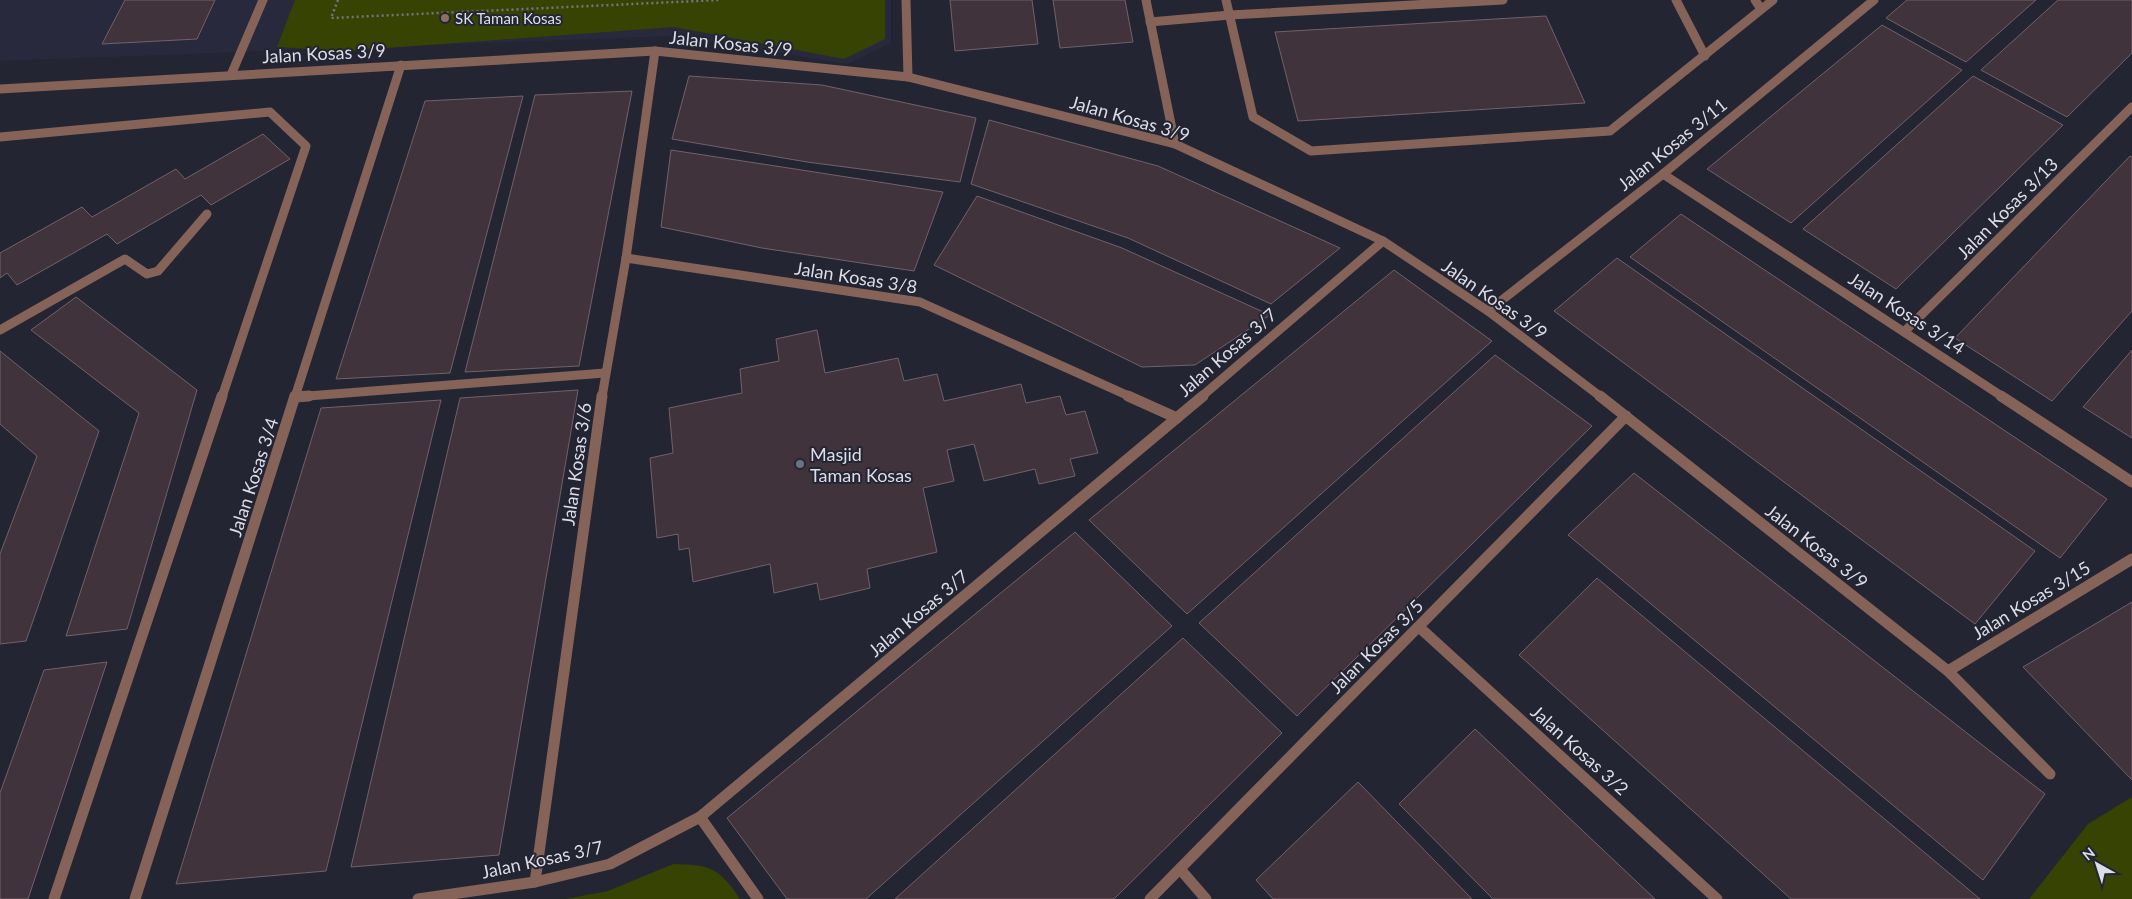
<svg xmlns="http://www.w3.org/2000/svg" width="2132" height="899" viewBox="0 0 2132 899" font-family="Lato,sans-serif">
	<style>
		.built { fill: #28293d }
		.green { fill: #364302 }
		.building { fill: #41333c; stroke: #71616b }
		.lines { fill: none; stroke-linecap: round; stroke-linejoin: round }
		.path { stroke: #747581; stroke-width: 2.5; stroke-dasharray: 2 3; stroke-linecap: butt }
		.service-far1 { stroke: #856358; stroke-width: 9 }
		.service { stroke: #856358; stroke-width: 11 }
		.minor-far1 { stroke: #856358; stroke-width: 9 }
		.minor { stroke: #856358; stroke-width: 11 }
		.education-dot { fill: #8d6e63; stroke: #232532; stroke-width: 2 }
		.worship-dot { fill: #6b7280; stroke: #232532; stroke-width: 2 }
		.labels { text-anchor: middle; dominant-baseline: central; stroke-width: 4; stroke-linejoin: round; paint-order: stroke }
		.far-poi-label { font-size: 15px; fill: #dcdde7; stroke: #232532; text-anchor: start }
		.street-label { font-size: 18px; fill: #dcdde7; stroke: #232532 }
		.poi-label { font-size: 18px; fill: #dcdde7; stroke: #232532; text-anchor: start }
	</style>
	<rect width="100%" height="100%" fill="#232532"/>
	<path class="built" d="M0,0H891V43L848,64L674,36L0,61Z"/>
	<g class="green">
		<path d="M295,0H885V39L844,59L674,27L346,51L277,47Z"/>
		<path d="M2132,797V899H2029L2088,824Z"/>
		<path d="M673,864C710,865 719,867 740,899H565L608,891Z"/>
	</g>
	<g class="building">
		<path d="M125,0H215L197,39L102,44Z"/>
		<path d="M950,0H1032L1038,44L955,51Z"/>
		<path d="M1053,0H1125L1133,42L1060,48Z"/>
		<path d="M1907,0H2036L1966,62L1886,18Z"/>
		<path d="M2058,0H2132V53L2067,117L1981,70Z"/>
		<path d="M1546,16L1585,103L1298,121L1275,32Z"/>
		<path d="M1882,25L1962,70L1791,223L1707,169Z"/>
		<path d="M689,76L822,85L976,118L960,182L807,162L672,139Z"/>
		<path d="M1973,76L2063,125L1896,289L1803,229Z"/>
		<path d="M632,91L579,366L465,372L535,95Z"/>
		<path d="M523,96L450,373L336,379L425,101Z"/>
		<path d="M989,120L1158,166L1340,248L1271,304L1128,238L971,184Z"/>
		<path d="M263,134L290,159L211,205L201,195L117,244L107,234L17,285L7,273L0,278V253L82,207L92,217L176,169L185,179Z"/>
		<path d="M671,150L808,171L943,192L914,271L762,248L661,227Z"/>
		<path d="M2130,156L2132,157V311L2052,401L1955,338Z"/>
		<path d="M977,196L1122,248L1270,315L1195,365L1142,367L934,265Z"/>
		<path d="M1681,214L2107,499L2060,558L1630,257Z"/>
		<path d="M1617,258L2035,551L1975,624L1554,311Z"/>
		<path d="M1394,270L1492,341L1187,614L1089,520Z"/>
		<path d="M76,297L197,390L127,629L66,636L139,413L31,330Z"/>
		<path d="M817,330L825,373L898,358L904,381L937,374L944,401L1021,384L1026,403L1060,396L1066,415L1085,411L1098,453L1070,459L1075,476L1039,484L1035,469L984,481L974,444L947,450L954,481L923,488L937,552L867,569L870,588L820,600L817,583L774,593L770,564L693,582L689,548L679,550L678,534L657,538L650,458L673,453L669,408L742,393L740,369L779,361L776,339Z"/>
		<path d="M2132,350V438L2083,407Z"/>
		<path d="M0,351L99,431L26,641L0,644V554L37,456L0,424Z"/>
		<path d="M1495,355L1592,426L1297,716L1199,623Z"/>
		<path d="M578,390L499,855L351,867L460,398Z"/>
		<path d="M441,400L326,871L176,884L321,408Z"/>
		<path d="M1634,473L2045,794L1983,880L1568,535Z"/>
		<path d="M1075,532L1172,626L866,899H787L727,818Z"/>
		<path d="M1597,578L1980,899H1791L1519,655Z"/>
		<path d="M2132,602V780L2023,667Z"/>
		<path d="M1183,638L1282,733L1114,899H895Z"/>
		<path d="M107,662L28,899H0V793L44,670Z"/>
		<path d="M1475,729L1655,899H1493L1399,804Z"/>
		<path d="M1358,782L1472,899H1273L1256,880Z"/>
	</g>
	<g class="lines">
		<path class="path" d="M338,0L331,18L719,0"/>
		<g class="service-far1">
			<path d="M1226,0L1253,117L1311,151L1610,131L1773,0"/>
			<path d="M1676,0L1705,56"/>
			<path d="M1755,0L1761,9"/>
			<path d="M1150,22L1230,15L1503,0"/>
			<path d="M0,137L270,112L306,146L222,397"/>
			<path d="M0,330L125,259L147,274L158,271L207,214"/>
			<path d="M295,397L605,373"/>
		</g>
		<g class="service">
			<path d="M295,397L309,396"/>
			<path d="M700,817L758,899"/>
			<path d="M54,899L222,396"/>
		</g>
		<g class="minor-far1">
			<path d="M906,0L908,77"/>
			<path d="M1146,0L1175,144"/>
			<path d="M231,75L263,0"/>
			<path d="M0,89L655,51L908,77L1175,144L1383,241L1488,311L1601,397"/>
			<path d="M1663,174L2003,397"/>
			<path d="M626,258L920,302L1131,397"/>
			<path d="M1488,311L1663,174L1874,0"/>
			<path d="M1905,331L2132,107"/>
			<path d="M295,397L401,65"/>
			<path d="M602,397L626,258L655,51"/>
			<path d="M1201,397L1383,241"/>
		</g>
		<g class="minor">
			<path d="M1128,396L1177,418"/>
			<path d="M1600,396L1948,671L2050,774"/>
			<path d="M2001,396L2132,482"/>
			<path d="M1419,627L1717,899"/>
			<path d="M1948,671L2132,559"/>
			<path d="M1180,869L1206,899"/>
			<path d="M535,882L602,396"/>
			<path d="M135,899L295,396"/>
			<path d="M418,899L535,882L610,864L700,817L1203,396"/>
			<path d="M1150,899L1626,416"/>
		</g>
	</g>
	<circle class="education-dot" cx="445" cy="18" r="5"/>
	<circle class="worship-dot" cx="800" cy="464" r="5"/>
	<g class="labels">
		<g class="far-poi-label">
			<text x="455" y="18">SK Taman Kosas</text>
		</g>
		<g class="street-label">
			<text transform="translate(731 43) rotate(6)">Jalan Kosas 3/9</text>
			<text transform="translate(324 53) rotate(-3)">Jalan Kosas 3/9</text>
			<text transform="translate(1130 118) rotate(16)">Jalan Kosas 3/9</text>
			<text transform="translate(1672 144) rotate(-39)">Jalan Kosas 3/11</text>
			<text transform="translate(2007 208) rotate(-45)">Jalan Kosas 3/13</text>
			<text transform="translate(856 277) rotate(9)">Jalan Kosas 3/8</text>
			<text transform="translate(1495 299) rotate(35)">Jalan Kosas 3/9</text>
			<text transform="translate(1907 313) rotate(33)">Jalan Kosas 3/14</text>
			<text transform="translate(1227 352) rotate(-41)">Jalan Kosas 3/7</text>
			<text transform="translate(576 464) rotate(-82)">Jalan Kosas 3/6</text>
			<text transform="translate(253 477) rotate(-72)">Jalan Kosas 3/4</text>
			<text transform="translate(1817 546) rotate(38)">Jalan Kosas 3/9</text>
			<text transform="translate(2031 600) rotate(-31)">Jalan Kosas 3/15</text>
			<text transform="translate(918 613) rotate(-40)">Jalan Kosas 3/7</text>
			<text transform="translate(1376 646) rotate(-45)">Jalan Kosas 3/5</text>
			<text transform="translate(1580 750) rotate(42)">Jalan Kosas 3/2</text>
			<text transform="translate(542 859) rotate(-12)">Jalan Kosas 3/7</text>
		</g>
		<g class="poi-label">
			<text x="810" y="454">Masjid<tspan x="810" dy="21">Taman Kosas</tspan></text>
		</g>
	</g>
	<g transform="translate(2097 864) rotate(321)" stroke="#232532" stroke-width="4" paint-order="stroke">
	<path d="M0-4L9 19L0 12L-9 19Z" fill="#dcdde7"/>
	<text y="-8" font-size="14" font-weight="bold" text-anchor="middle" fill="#dcdde7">N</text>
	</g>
</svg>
